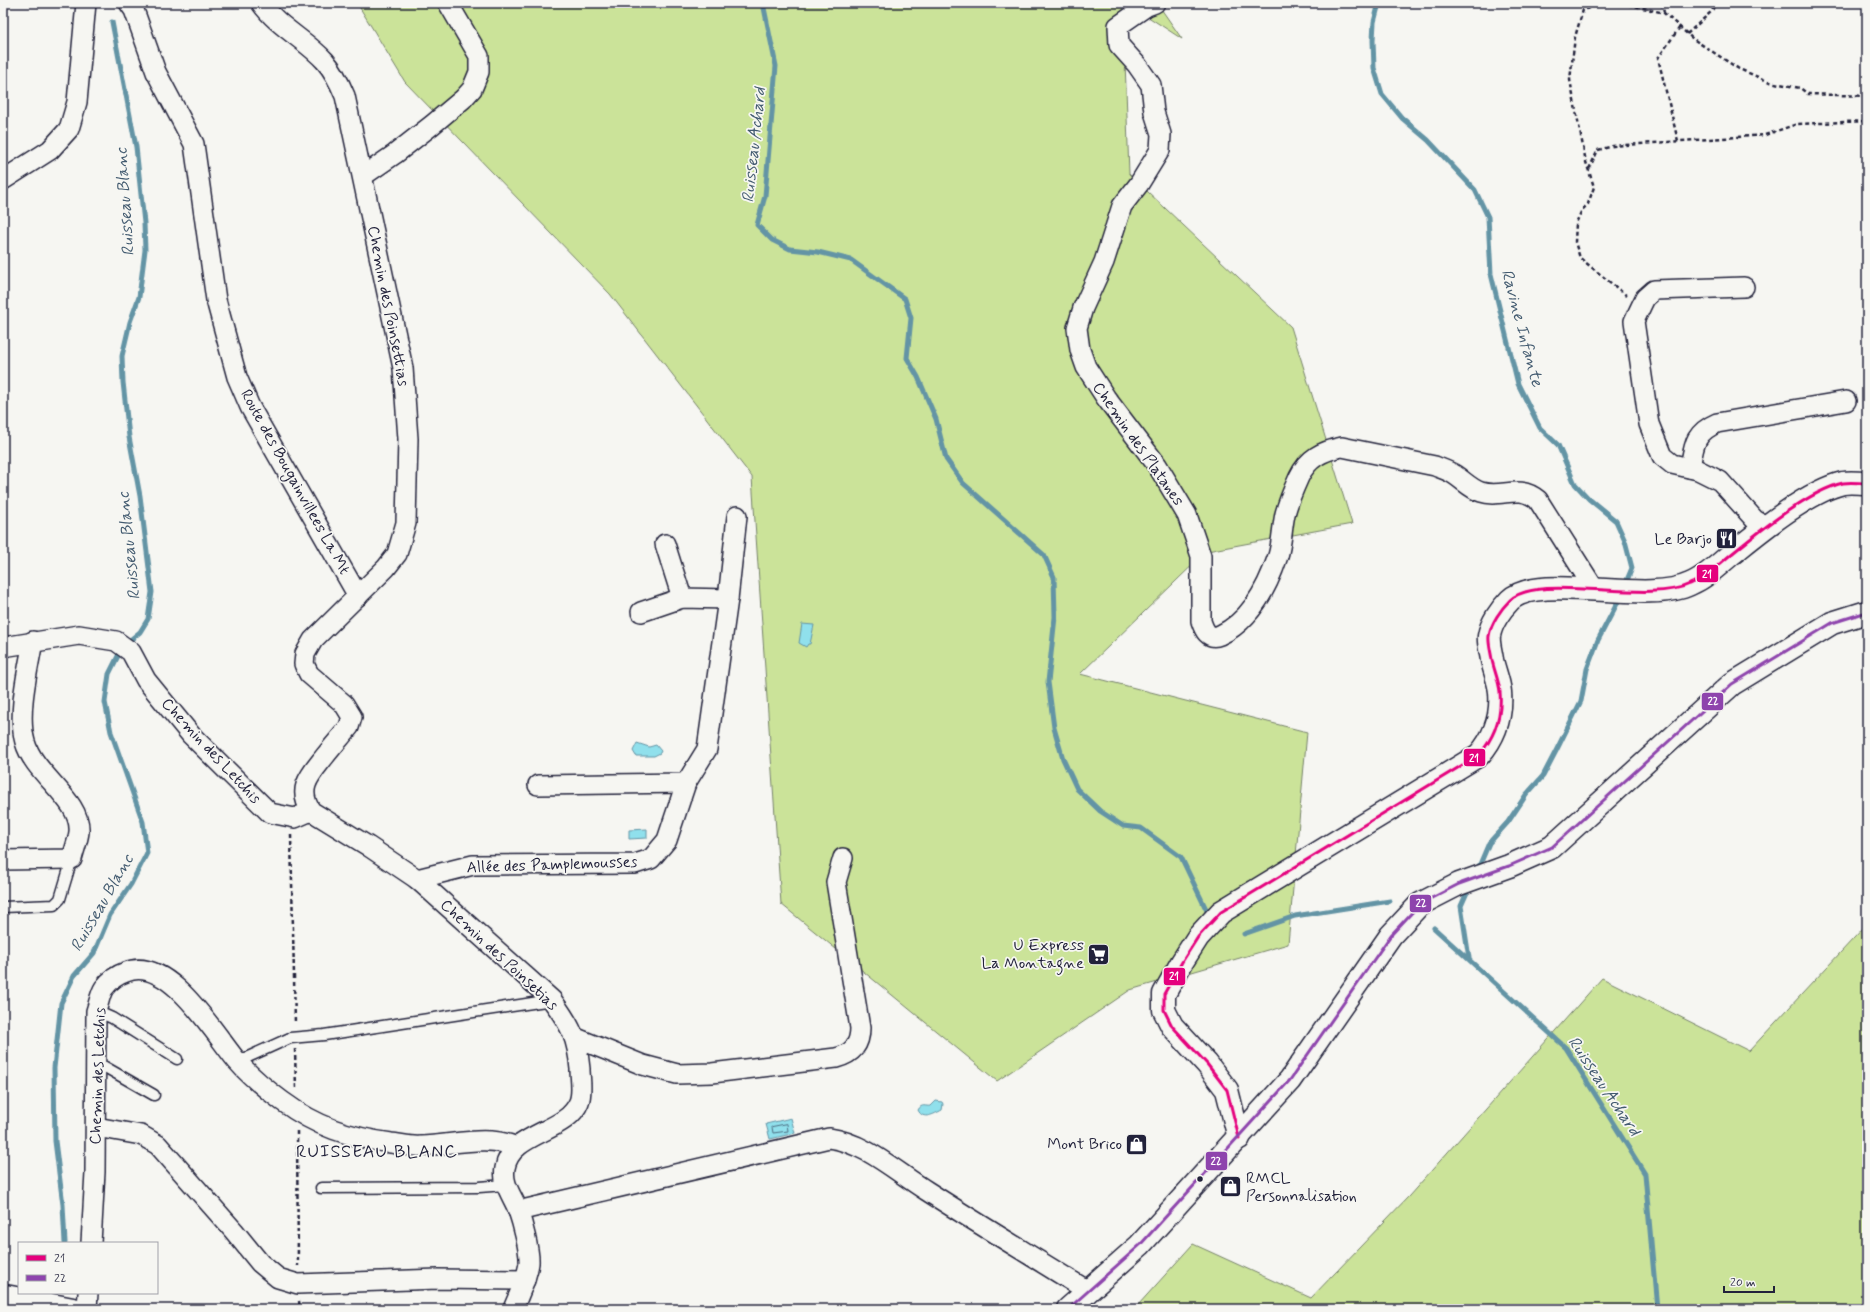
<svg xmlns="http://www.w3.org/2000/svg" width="1870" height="1312" viewBox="0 0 1870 1312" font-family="Mynerve,sans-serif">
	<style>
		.green { fill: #cbe399; stroke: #76826a }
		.water { fill: #90e0ec; stroke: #6494a5 }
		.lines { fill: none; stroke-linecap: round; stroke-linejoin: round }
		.shore { stroke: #4e6e82; stroke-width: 1 }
		.stream { stroke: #6494a5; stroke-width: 5 }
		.lane-casing { stroke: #22223b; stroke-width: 13 }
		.street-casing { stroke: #22223b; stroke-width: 22 }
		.secondary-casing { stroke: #22223b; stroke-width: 25 }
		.path { stroke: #22223b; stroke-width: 2.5; stroke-dasharray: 4 3; stroke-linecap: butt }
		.lane { stroke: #f6f6f2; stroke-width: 10 }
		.street { stroke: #f6f6f2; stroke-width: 19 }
		.secondary { stroke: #f6f6f2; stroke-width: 22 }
		.bus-1-casing { stroke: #f6f6f2; stroke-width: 6 }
		.bus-2-casing { stroke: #f6f6f2; stroke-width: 6 }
		.bus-1 { stroke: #e5007d; stroke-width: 3 }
		.bus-2 { stroke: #8e44ad; stroke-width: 3 }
		.bus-dot { fill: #22223b; stroke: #f6f6f2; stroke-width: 1.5 }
		.labels { text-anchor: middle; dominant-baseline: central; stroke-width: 3.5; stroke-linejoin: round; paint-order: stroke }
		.street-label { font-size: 16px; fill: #22223b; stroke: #f6f6f2 }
		.poi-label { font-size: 16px; fill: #22223b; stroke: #f6f6f2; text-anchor: end }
		.water-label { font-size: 17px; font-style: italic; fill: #435b70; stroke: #f6f6f2 }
		.quarter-label { font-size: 18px; letter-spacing: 1px; fill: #22223b; stroke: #f6f6f2 }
		.line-badge { stroke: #f6f6f2; stroke-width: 1.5 }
		.badge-label { font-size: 11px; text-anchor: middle; font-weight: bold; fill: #fff }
	</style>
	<rect width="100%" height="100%" fill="#f6f6f2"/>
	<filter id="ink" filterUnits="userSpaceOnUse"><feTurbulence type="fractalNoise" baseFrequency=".025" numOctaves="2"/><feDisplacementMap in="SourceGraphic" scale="8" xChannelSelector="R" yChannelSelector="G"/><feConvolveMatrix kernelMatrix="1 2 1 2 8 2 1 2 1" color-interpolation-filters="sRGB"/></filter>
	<g filter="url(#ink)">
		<g class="green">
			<path d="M357,3H1123L1129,174L1291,327L1352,524L1207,551L1080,674L1307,732L1288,944L1130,990L997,1081L781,904L752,477L610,294L405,82Z"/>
			<path d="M1127,3H1157L1182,39Z"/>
			<path d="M1867,924V1309H1142L1138,1305L1193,1244L1311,1298L1409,1196L1602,978L1749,1051Z"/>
		</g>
		<g class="water">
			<path d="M802,624L814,625L810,644H808L806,647L799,643Z"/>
			<path d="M637,743L649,747L656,745L661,751L660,753L654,756H636L633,751Z"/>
			<path d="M647,829V838L629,839V830Z"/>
			<path d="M936,1101L942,1102L943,1104L942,1110C934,1114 923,1121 918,1110C922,1103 925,1107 931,1106Z"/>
			<path d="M791,1118L795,1133L770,1139L766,1124Z"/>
		</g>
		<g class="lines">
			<path class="shore" d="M787,1124L788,1131L773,1133L772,1127Z"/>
			<g class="stream">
				<path d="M763,3L776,66L765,196L757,225L772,240L790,249L818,252L851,260L905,299L911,318L907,358L918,377L936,419L946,459L963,483L1044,555L1054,577L1055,617L1048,682L1054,728L1063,759L1077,789L1100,811L1123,826L1141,828L1181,857L1208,913"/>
				<path d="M1379,3L1374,22L1373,40L1374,68L1382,94L1402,118L1428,140L1475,190L1488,217L1491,274L1518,384L1540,428L1558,445L1575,484L1589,499L1616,521L1625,541L1632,568L1625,585"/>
				<path d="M1478,869L1489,843L1508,822L1526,795L1543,776L1556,751L1581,701L1587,669L1598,640L1621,596"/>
				<path d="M1434,928L1566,1048L1645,1174L1657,1309"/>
				<path d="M1244,934L1295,916L1390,901"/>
				<path d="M1469,958L1461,906L1469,888"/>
				<path d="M65,1243L63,1205L55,1141L54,1068L61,1003L74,976L94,953L110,915L131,884L147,853L143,822L111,732L105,702L109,674L123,646L140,632L148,619L152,592L140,496L129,437L123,382L122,356L130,322L139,297L145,250L144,223L136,147L112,22"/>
			</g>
			<defs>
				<g id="lane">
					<path d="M3,907L54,905L60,899L72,859"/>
					<path d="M96,1011L112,1018L177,1059"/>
					<path d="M237,1062L290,1038L324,1035L552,1000"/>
					<path d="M96,1065L105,1067L154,1095"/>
					<path d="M321,1188L479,1187L505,1185"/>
				</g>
				<g id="street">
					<path d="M129,3L134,10L156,72L194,144L216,300L237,377L250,407L358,596"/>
					<path d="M261,3C278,27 306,40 325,61C334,71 340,84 345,96L403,368L408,439L406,523L397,554L386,568L313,640L305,654L304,664L309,674L344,704L352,717L349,727C341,737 333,746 325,756C311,774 296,788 311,811L368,846L417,879L552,1000C571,1026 577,1037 580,1069C580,1079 583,1092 579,1102C567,1133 511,1132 505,1168C502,1184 512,1195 518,1210C522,1222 530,1251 529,1263C527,1279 519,1294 513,1309"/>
					<path d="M1155,3L1147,6L1118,26L1119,45L1137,65L1151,85L1154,112L1161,134L1160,150L1139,184L1122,206L1104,262L1083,308L1077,328L1080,350L1086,367L1106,398L1157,465L1187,515L1201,556V621C1204,630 1208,640 1220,635C1250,621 1268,586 1278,556C1282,543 1282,528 1285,514C1288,502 1294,488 1299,477C1308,458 1322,451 1342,447L1435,466C1442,469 1449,471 1455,475C1464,481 1471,489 1481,492C1502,499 1518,483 1538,500L1595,590"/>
					<path d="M363,176L395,154L432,125L463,99L472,89L479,72V56L448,3"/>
					<path d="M3,180L50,150L69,129L77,102L86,3"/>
					<path d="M1744,287L1654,290L1645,298L1634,321L1649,424L1662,456L1672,464L1698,470L1720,481L1755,520L1767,527"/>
					<path d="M1690,468C1694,445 1694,433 1717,423L1846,401"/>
					<path d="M665,544L682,598"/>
					<path d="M641,612L682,598L728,599"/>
					<path d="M3,647L79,635L116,641L131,652L146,680L191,735L270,813L295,818L311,811"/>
					<path d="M538,785L686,783"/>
					<path d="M3,860L72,859C74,850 78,841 79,832C82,800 34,775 25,742C17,713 28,670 33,641"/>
					<path d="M417,879L473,865L635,864L651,859L667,840L686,783L707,749L728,599L737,516"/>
					<path d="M574,1037L643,1065L677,1074L712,1073L836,1058C852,1054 860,1045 860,1028L836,882L843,858"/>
					<path d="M96,1127L141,1135L158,1145L234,1231L260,1263L278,1278L298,1284L438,1279L525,1280"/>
					<path d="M518,1211L829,1138C866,1143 896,1172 927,1191C980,1225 1035,1258 1088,1291"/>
					<path d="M91,1243L95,1172L96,1011C99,1003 100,994 104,988C110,980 117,975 126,972C168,954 215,1035 237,1061C250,1076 267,1090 282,1101C317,1127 349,1137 391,1143C401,1144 412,1147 421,1146C453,1145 487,1134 517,1147"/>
					<path d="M3,1294L81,1309"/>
					<path d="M87,1309L88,1293"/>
				</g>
				<g id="secondary">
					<path d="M1239,1138L1227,1090L1207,1064L1172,1026L1164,1010V994L1182,962L1198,937L1221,912L1479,755C1494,738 1502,716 1500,692C1499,681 1494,670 1492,660C1491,652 1488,643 1489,636C1491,623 1501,609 1510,600C1539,572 1647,605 1690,584C1707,577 1720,563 1734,552C1761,530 1809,491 1843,483C1850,482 1859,483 1867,483"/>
					<path d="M1068,1309L1140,1245L1290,1080L1391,935L1420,904L1459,884L1509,866L1552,847L1732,684L1832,623L1867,612"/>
				</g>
			</defs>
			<use href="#lane" class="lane-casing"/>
			<use href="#street" class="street-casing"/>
			<use href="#secondary" class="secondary-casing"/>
			<g class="path">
				<path d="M1603,3L1583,10L1575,37L1570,80L1586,162L1594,187L1588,204L1582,210L1576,223L1575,242L1580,258L1627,296"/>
				<path d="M1608,3L1626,4L1664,13L1693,39L1739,69L1770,82L1800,88L1808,94L1867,96"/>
				<path d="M1661,3L1664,12"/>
				<path d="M1687,34L1712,11L1715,3"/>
				<path d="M1678,141L1658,58L1680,27"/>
				<path d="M1589,169L1598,150L1613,146L1765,135L1797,124L1867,121"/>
				<path d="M291,835L295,1024"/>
				<path d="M295,1049L296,1090"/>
				<path d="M297,1131L298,1266"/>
				<path d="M299,1301L300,1309"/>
			</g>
			<use href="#lane" class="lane"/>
			<use href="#street" class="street"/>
			<use href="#secondary" class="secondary"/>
			<defs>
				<path id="bus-1" d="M1239,1138L1227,1090L1207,1064L1172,1026L1164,1010V994L1182,962L1198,937L1221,912L1479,755C1494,738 1502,716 1500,692C1499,681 1494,670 1492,660C1491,652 1488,643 1489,636C1491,623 1501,609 1510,600C1539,572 1647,605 1690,584C1707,577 1720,563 1734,552C1761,530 1809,491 1843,483C1850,482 1859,483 1867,483"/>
				<path id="bus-2" d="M1068,1309L1140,1245L1290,1080L1391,935L1420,904L1459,884L1509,866L1552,847L1732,684L1832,623L1867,612"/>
			</defs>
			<use href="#bus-1" class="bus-1-casing"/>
			<use href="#bus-2" class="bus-2-casing"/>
			<use href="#bus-1" class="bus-1"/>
			<use href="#bus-2" class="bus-2"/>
		</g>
	</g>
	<defs>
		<symbol id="restaurant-square" viewBox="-11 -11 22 22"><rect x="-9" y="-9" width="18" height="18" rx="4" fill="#22223b" stroke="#f6f6f2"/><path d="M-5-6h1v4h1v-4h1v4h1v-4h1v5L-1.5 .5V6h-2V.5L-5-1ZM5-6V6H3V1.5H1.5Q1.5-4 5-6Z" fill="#fff"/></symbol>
		<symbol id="supermarket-square" viewBox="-11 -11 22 22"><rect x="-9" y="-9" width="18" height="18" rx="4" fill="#22223b" stroke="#f6f6f2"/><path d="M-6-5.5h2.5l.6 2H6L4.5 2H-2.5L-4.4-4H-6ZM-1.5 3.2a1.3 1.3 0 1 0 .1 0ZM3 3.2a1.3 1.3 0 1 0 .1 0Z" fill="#fff"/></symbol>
		<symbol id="shop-square" viewBox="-11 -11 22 22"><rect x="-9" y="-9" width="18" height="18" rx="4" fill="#22223b" stroke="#f6f6f2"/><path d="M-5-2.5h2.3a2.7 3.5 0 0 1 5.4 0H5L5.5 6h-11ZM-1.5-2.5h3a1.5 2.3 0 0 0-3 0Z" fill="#fff"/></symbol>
	</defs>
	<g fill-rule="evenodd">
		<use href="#restaurant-square" x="1714" y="526" width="25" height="25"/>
		<use href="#supermarket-square" x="1086" y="942" width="25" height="25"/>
		<use href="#shop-square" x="1124" y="1132" width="25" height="25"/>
		<use href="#shop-square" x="1218" y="1174" width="25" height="25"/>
	</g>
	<circle class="bus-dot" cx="1200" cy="1179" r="3.5"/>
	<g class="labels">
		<g class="street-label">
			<text transform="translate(388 306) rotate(79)">Chemin des Poinsettias</text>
			<text transform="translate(1138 444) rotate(55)">Chemin des Platanes</text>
			<text transform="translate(295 482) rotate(61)">Route des Bougainvillees La Mt</text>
			<text transform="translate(211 751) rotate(47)">Chemin des Letchis</text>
			<text transform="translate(552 865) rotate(-2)">Allée des Pamplemousses</text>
			<text transform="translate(499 955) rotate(43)">Chemin des Poinsetias</text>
			<text transform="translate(98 1076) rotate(-88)">Chemin des Letchis</text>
		</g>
		<g class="poi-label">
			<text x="1712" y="539">Le Barjo</text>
			<text x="1084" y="945">U Express<tspan x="1084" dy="18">La Montagne</tspan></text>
			<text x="1122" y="1144">Mont Brico</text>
			<text x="1246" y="1178" text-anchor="start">RMCL<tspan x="1246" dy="18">Personnalisation</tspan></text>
		</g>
		<g class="water-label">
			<text transform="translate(754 145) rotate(-84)">Ruisseau Achard</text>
			<text transform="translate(125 202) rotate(-94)">Ruisseau Blanc</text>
			<text transform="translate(1522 328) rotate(75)">Ravine Infante</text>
			<text transform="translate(129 546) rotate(-96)">Ruisseau Blanc</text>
			<text transform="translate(102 903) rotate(-60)">Ruisseau Blanc</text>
			<text transform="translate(1604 1086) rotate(56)">Ruisseau Achard</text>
		</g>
		<g class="quarter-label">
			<text x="377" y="1152">RUISSEAU BLANC</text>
		</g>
	</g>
	<g class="line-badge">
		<rect x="1696" y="564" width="23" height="19" rx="4" fill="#e5007d"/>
		<rect x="1701" y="692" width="23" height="19" rx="4" fill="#8e44ad"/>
		<rect x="1463" y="748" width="23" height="19" rx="4" fill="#e5007d"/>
		<rect x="1409" y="894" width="23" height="19" rx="4" fill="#8e44ad"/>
		<rect x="1163" y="967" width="23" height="19" rx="4" fill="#e5007d"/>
		<rect x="1205" y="1151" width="23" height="20" rx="4" fill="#8e44ad"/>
	</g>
	<g class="badge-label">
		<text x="1707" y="578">21</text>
		<text x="1713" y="705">22</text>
		<text x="1474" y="762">21</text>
		<text x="1421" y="907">22</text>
		<text x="1174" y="980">21</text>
		<text x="1216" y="1165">22</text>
	</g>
	<rect width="1870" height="1312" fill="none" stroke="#f6f6f2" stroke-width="16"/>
	<rect x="8" y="8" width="1854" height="1296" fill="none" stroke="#22223b" stroke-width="1.5" filter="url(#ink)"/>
	<rect x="18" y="1242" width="140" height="52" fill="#f6f6f2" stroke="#a1a1a9"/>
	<rect x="26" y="1255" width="20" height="6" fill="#e5007d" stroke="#a1a1a9"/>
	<text x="54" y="1262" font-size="12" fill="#22223b">21</text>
	<rect x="26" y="1275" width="20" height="6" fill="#8e44ad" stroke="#a1a1a9"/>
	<text x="54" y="1282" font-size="12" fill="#22223b">22</text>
	<path d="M1724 1286v6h50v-6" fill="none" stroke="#22223b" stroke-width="2"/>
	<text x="1730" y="1286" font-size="12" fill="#22223b" stroke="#f6f6f2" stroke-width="3" paint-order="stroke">20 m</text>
</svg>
